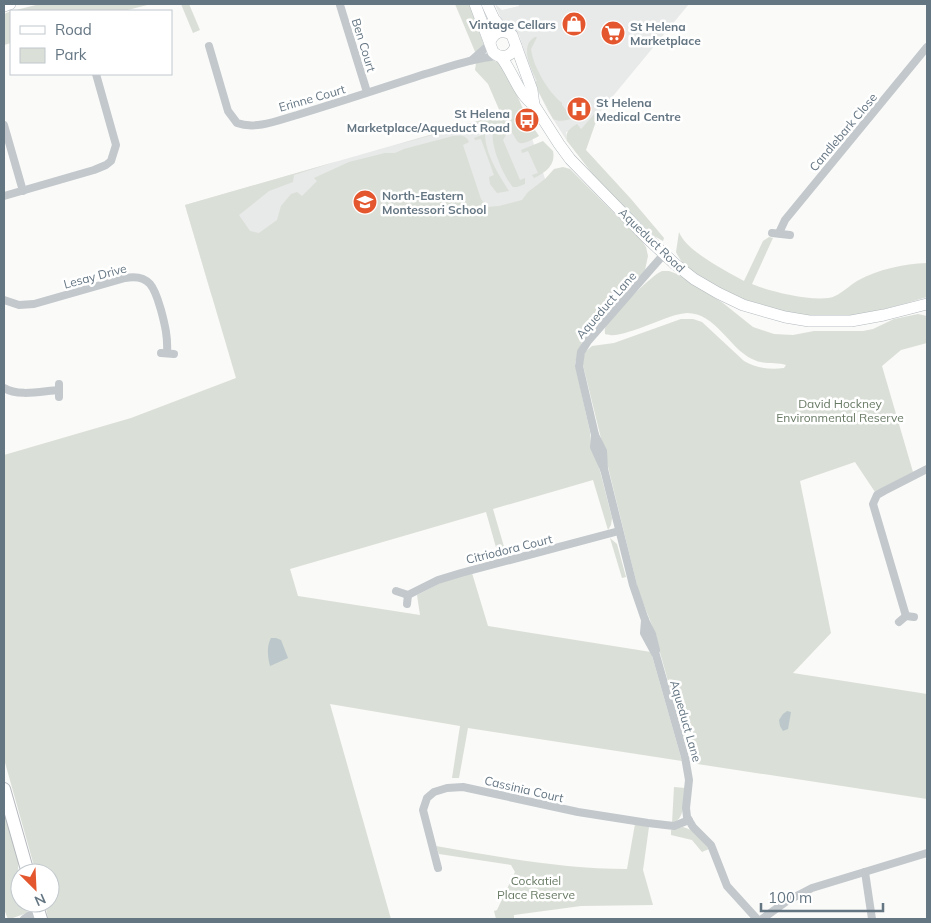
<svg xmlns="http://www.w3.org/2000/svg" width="931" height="923" viewBox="0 0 931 923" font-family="Mulish,sans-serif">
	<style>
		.built { fill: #e8e9e9 }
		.green { fill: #dadfd7 }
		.water { fill: #bbc7cb }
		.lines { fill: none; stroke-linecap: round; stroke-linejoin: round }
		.secondary-casing { stroke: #b3babf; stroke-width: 12 }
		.primary-casing { stroke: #b5babe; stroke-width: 14 }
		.minor { stroke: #c3c8cc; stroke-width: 8 }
		.secondary { stroke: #fff; stroke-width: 11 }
		.primary { stroke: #fff; stroke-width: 12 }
		.labels { text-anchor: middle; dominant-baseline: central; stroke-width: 5; stroke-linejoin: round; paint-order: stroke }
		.poi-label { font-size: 12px; font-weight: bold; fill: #657683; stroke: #fff; text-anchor: start }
		.street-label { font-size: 12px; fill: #657683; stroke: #fff }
		.park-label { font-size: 12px; fill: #687a64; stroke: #fff }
	</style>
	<rect width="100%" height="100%" fill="#fafaf8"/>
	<g class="built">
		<path d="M495,4L502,10L519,6V4H689L599,113L597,112L581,129L566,132L567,141L548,111L534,83L519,35L502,21Z"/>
		<path d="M513,111L528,126L548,188L544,198L212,297L185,205Z"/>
	</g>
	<g class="green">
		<path d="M40,4H151L124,11H12Z"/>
		<path d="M181,4H189L200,30L193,33Z"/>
		<path d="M455,4H469L470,6L484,45L476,54Z"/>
		<path d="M11,11V43L4,45V14Z"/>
		<path d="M535,37H537L531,49C533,67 549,93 562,103V105L572,118C567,121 558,122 553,119L534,83L537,81C531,68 519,46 535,37Z"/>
		<path d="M490,60L498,62L509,77L527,118L539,136C512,151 521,140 506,125L496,124L473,130L457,128L393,146L501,114L488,84L475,70L476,63Z"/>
		<path d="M597,111L599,113L586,150L631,199L664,238L663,241L654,236L595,177L567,141C565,132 569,129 577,124L581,129Z"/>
		<path d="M497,128H501L506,132V135L503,140L520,180L525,178V184L517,187H513C504,178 488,141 494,130Z"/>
		<path d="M485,134C485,154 499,175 509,191L497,193L490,184L489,177L494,175L481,139L475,140L474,138Z"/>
		<path d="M453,136C460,135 466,135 469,142L463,145L481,199L487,207L499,206L522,200L528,192L545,179L554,169L563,167L570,169L641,240L646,247L648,256L645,270L638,278L617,290L608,300L604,317L582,342L578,352L575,364L590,432L591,445L598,463L612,518L611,525L608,530L593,480L493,509L507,557L499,558L486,512L290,569L298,596L420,615L417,595L444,581L472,573L488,626L651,652L682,761L468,728L459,778H452L460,726L330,704L391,919H48L45,903H50V873H36L4,759V455L131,418L236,378L185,205L338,161L294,175L293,182L269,191L239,215L250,231L259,233L277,220L281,206L291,194L297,192L302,196L317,181L314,178L349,162L385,153H395L404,149Z"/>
		<path d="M543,141L553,151C556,165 545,173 534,178L532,175L538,173L528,151L522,153L521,150Z"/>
		<path d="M679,232C686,251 726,271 744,281L763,241L769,237L773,238L752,284C768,291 819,304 835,296C842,293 849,286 857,281C879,269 903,264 927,263V297C900,305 873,313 845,317C801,322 751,306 713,284C699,276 683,268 676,252Z"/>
		<path d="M662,271H669L677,274L723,303L753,327L774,334L793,335L814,331H863L873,329L894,319L918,314L927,316V343L901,350L882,366L913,472L875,492L855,462L800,481L831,633L793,673L927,694V799L691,763L659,649L656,635L639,593L582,361L585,352L592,346L614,343L681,319H693L702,322L744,361C756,368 770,370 784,368L786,365C776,362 763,365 752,359C729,348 716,313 687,313C666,314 621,341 605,334C605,330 604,330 606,326C612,316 651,275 662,271Z"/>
		<path d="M610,538L617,544L626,577L622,578Z"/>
		<path d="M674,787L685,788C683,801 686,819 672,823Z"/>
		<path d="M4,806L19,862L18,868L20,876V903H29V908L27,913L10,919H8L4,909Z"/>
		<path d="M635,824L649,827L643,870L653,905L581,906L514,915V919H496L494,911L497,910L515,872L511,865L439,854L436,846C499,857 563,869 627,869Z"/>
		<path d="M683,827C693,829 704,840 709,849L702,852L692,840L671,835V830Z"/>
	</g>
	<g class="water">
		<path d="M276,638L281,640L288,658L270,666C268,658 266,647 271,638Z"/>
		<path d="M787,711L791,712L788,729L783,731L780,726L779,720L783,714Z"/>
	</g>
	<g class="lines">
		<defs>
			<g id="secondary">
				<path d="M475,4L493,52C501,60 511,57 516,46"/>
				<path d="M487,4L494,19L504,31"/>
				<path d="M4,6L10,4"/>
				<path d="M490,42C494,31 503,29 512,35L532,90L534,105L559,144L570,159L647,238L675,264L694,279L718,293L743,305L785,317L809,321H851L884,315L927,304"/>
				<path d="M501,57C513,72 518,94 534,105"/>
			</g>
			<g id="primary">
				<path d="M4,789L28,873"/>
				<path d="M36,903L41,919"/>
			</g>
		</defs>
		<use href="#secondary" class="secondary-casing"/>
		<use href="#primary" class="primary-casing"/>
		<g class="minor">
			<path d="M340,5L367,92"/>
			<path d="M209,46L228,111L237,123C256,130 279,120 297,115C340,102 382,88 425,74C449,67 473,58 499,56"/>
			<path d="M472,60L490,44"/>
			<path d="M4,125L23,191"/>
			<path d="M4,196L94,170L106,165L111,161L116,145L96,74"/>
			<path d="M772,233L790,235"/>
			<path d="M779,233L785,220L927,47"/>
			<path d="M4,300L19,305L34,304L125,278C151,273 155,290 161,310C165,325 168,337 167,353"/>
			<path d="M161,353L174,354"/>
			<path d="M59,384V397"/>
			<path d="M4,388C19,397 42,391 59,390"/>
			<path d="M595,435L594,447L604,469L633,585L645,620L652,634L656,650"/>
			<path d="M604,469L603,451L595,435L579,366L581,352L588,341L664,254"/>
			<path d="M396,591L408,595L407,604"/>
			<path d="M408,595L438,580L461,573L619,531"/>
			<path d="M906,616L873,504L877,495L884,491L927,469"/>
			<path d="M645,620L644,633L656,655L685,757L689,780L686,808L687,817L693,827L711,845L727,886L757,919"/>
			<path d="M899,622L906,616L914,617"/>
			<path d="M438,868L423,810L427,798L434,792L447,788L463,787L578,812L648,823L674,826L689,820"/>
			<path d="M865,872L872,919"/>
			<path d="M24,919L30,915L39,912"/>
			<path d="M762,919L787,901L812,888L927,853"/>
		</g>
		<use href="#secondary" class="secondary"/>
		<use href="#primary" class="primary"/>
	</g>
	<defs>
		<symbol id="shop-disc" viewBox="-11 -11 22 22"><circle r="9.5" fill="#e4572e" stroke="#fff"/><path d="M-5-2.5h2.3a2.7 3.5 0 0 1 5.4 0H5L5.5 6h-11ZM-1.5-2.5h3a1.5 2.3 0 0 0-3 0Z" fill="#fff"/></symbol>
		<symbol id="supermarket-disc" viewBox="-11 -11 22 22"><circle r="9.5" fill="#e4572e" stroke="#fff"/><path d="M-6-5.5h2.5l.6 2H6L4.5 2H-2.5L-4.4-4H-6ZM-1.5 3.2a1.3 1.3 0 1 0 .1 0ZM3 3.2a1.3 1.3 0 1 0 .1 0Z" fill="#fff"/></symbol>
		<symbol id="hospital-disc" viewBox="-11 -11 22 22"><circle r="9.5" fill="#e4572e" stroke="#fff"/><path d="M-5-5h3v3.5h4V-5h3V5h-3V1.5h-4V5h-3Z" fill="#fff"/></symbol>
		<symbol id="bus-disc" viewBox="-11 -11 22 22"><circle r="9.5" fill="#e4572e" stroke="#fff"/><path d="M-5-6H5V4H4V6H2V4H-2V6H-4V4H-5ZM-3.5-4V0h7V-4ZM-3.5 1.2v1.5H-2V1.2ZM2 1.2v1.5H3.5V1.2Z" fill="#fff"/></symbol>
		<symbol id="school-disc" viewBox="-11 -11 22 22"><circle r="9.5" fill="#e4572e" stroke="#fff"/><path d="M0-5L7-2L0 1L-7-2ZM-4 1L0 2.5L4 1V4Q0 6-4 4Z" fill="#fff"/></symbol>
	</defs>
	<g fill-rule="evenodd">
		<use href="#shop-disc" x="560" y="10" width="28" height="28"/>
		<use href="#supermarket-disc" x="599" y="19" width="28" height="28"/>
		<use href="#hospital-disc" x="565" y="95" width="28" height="28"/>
		<use href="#bus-disc" x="513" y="106" width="28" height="28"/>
		<use href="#school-disc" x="351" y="188" width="28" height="28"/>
	</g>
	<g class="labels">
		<g class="poi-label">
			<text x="556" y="24" text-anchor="end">Vintage Cellars</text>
			<text x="630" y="26">St Helena<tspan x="630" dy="14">Marketplace</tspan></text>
			<text x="596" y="102">St Helena<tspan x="596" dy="14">Medical Centre</tspan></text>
			<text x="510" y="113" text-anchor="end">St Helena<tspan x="510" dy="14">Marketplace/Aqueduct Road</tspan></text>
			<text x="382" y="195">North-Eastern<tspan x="382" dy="14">Montessori School</tspan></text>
		</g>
		<g class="street-label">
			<text transform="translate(364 45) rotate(73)">Ben Court</text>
			<text transform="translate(312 98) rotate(-16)">Erinne Court</text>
			<text transform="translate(843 132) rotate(-50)">Candlebark Close</text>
			<text transform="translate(652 240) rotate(44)">Aqueduct Road</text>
			<text transform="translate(95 276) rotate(-15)">Lesay Drive</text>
			<text transform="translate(606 305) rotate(-49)">Aqueduct Lane</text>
			<text transform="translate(509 549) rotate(-14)">Citriodora Court</text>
			<text transform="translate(686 721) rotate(74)">Aqueduct Lane</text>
			<text transform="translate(524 789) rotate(13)">Cassinia Court</text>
		</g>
		<g class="park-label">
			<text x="840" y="403">David Hockney<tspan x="840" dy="14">Environmental Reserve</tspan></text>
			<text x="536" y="880">Cockatiel<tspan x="536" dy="14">Place Reserve</tspan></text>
		</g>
	</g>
	<rect width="931" height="923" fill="none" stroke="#657683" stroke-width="10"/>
	<rect x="10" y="10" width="162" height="65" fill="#ffffff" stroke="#c1c8cd"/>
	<rect x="20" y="26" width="25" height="8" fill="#ffffff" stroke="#c1c8cd"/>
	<text x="55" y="35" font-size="15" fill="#657683">Road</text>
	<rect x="20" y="48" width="25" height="15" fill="#dadfd7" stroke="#c1c8cd"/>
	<text x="55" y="60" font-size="15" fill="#657683">Park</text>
	<g transform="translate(35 888) rotate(156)"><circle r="24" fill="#ffffff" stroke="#c1c8cd"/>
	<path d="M0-4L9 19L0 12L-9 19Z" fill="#e4572e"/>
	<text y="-8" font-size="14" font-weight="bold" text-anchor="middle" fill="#657683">N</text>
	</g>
	<path d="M761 903v8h122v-8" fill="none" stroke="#657683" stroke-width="2.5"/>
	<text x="768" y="903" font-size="15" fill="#657683" stroke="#ffffff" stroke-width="4" paint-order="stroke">100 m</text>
</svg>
